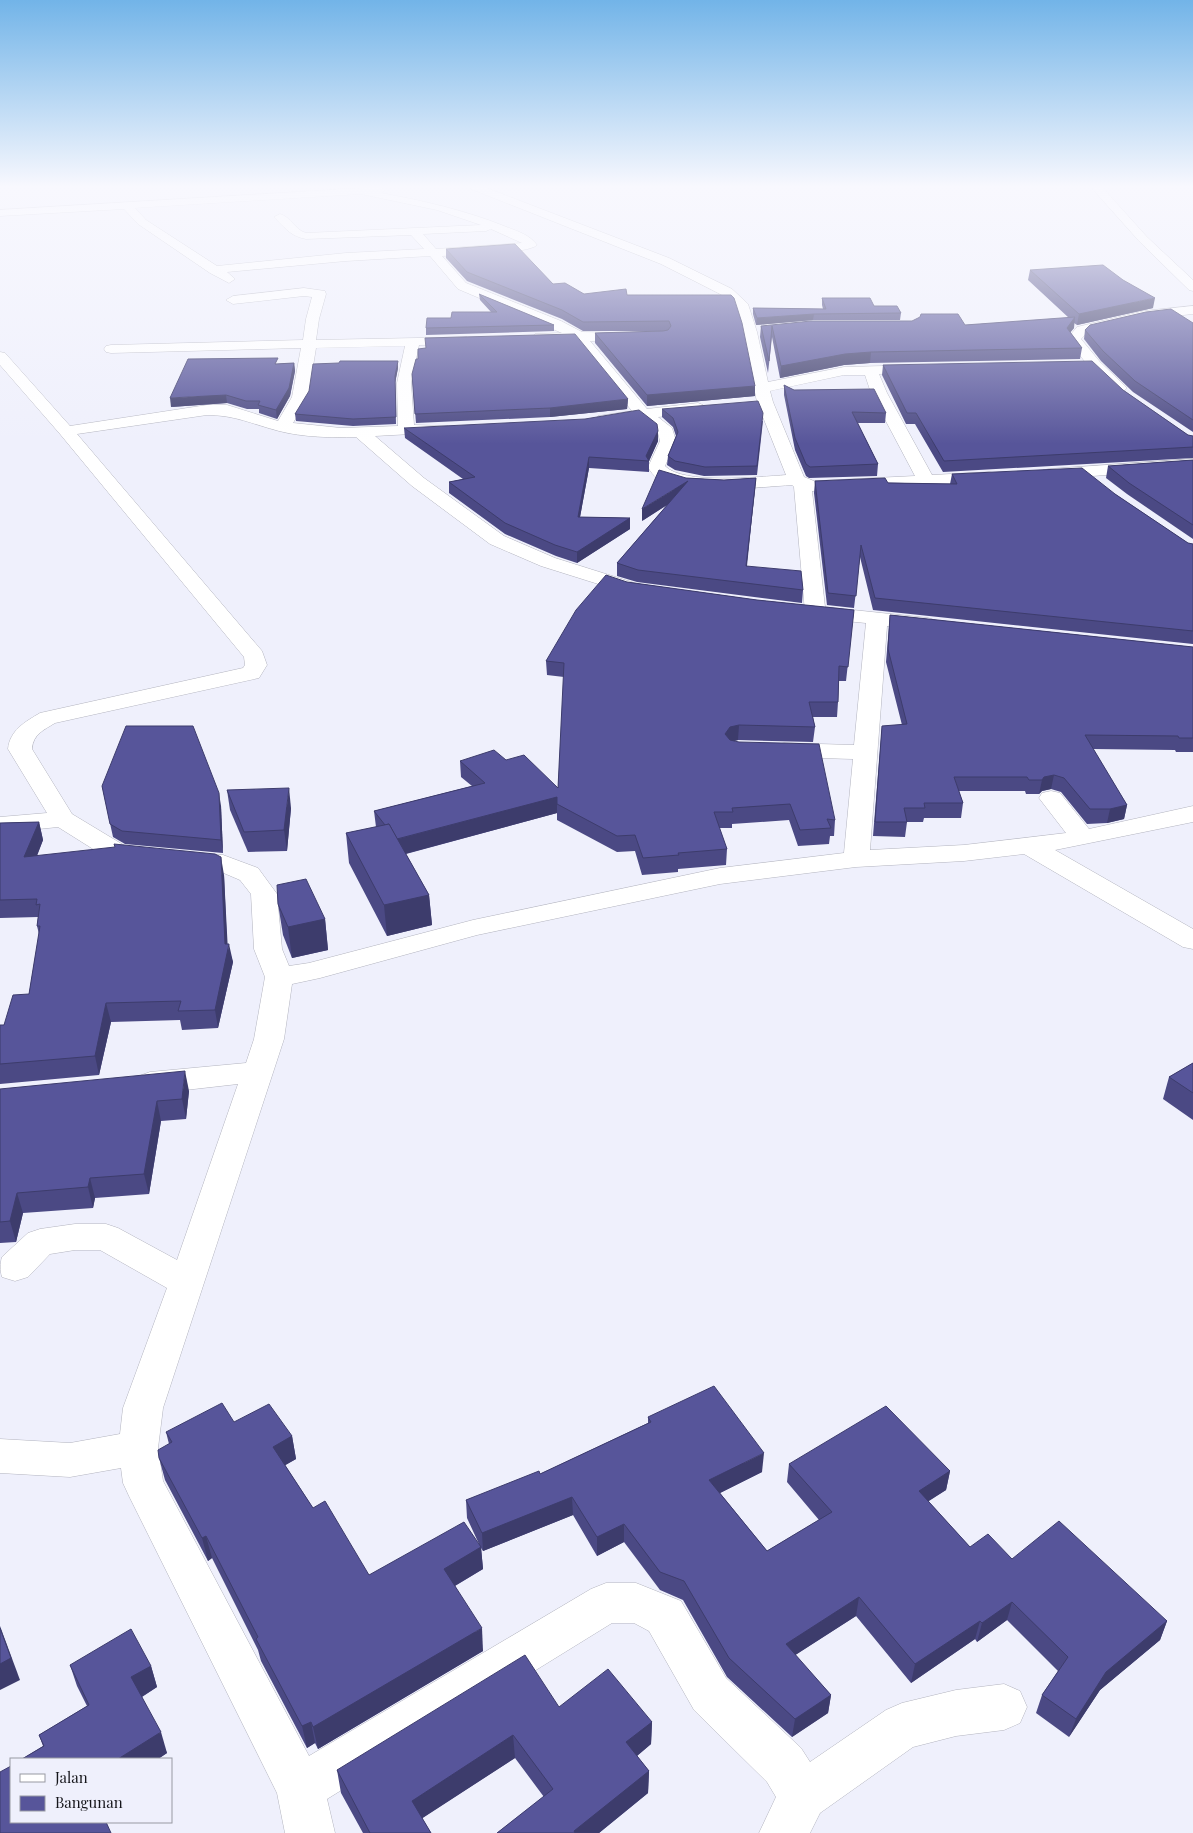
<svg xmlns="http://www.w3.org/2000/svg" width="1193" height="1833" viewBox="0 0 1193 1833" font-family="'Playfair Display',serif">
	<style>
		.lines { fill: none; stroke-linecap: round; stroke-linejoin: round }
		.street-casing { stroke: #b3b4bf; stroke-width: 1 }
		.street { fill: #fff; fill-rule: evenodd }
		.wall { fill: #4b4984 }
		.shaded-wall { fill: #3d3c6c }
		.building { fill: #57559a; stroke: #3d3c6c }
	</style>
	<rect width="100%" height="100%" fill="#eff0fc"/>
	<g class="lines">
		<defs>
			<g id="street">
				<path d="M380,187L385,190L381,193C424,201 464,210 504,226C516,231 529,234 537,245C528,254 458,255 442,256L466,283L561,321L582,332L637,333L639,336L632,340L590,341L647,409L698,403L703,405L706,408L703,411L698,413L658,417L672,428L676,441L665,466C683,485 759,477 786,475L757,402L743,332L735,306L722,295L661,264L471,189L470,187H484L669,258L732,289L748,304L757,332L768,382L844,367L924,365L926,368L924,371L919,372L879,374L887,393L932,475L989,472L995,473L998,477L995,481L812,491L825,607L928,618L935,620L938,624L935,628L928,630L887,626L870,850L964,845L1066,833L1039,798L1042,793L1051,791L1060,793L1089,829L1193,806V822L1055,850L1193,929V949L1183,947L1024,854L964,861L856,867L720,884L477,935L320,978L292,984L284,1039L163,1408L158,1448L163,1481L309,1756L591,1589L606,1583H636L681,1601L726,1678L801,1748L810,1762L886,1710L902,1703L956,1690L1004,1684L1020,1691L1027,1707L1020,1723L1004,1730L956,1736L913,1747L820,1813L810,1833H759L776,1797L767,1782L694,1710L649,1631L634,1623H612L327,1799L335,1833H285L277,1793L129,1496L123,1483L121,1468L70,1477L0,1473V1439L70,1443L120,1434L123,1408L167,1288L100,1250H75L50,1254L28,1277L15,1281L2,1277C0,1270 0,1264 2,1257L28,1233L40,1229L75,1224H106L118,1228L177,1260L238,1084L150,1094L139,1090L134,1083L139,1076L150,1072L246,1063L254,1039L265,977L254,949L251,894L240,880L219,871L175,867L171,861L175,855L184,853L223,855L258,868L277,894L282,949L289,966L309,963L473,920L720,868L844,853L853,759L784,757L776,755L772,750L776,745L784,743L854,745L866,623L815,618L808,616L805,612L794,487L792,485C759,487 686,496 658,479C654,476 650,471 648,467L660,441L658,433L641,419L604,424L598,422L596,419L598,416L632,411L576,341L535,340L533,337L535,334L562,333L458,289L430,256L346,261L227,272L235,279L229,283L210,273L138,224L124,209L0,216V210ZM361,194L437,210L481,225L306,233C295,230 291,217 280,214L274,217L276,219C287,230 291,236 306,239L411,235L424,249L346,253L217,266L146,220L135,208ZM491,229L522,243L436,249L423,234L486,231ZM844,375H865L871,393L915,476L814,481L804,477L773,402L770,391Z"/>
				<path d="M1091,187H1102L1147,237L1193,280V291L1189,290L1139,241Z"/>
				<path d="M304,288L325,291L326,294L319,319L316,340L467,337L469,340L467,343L462,344L419,345L411,383L414,425L448,426L450,429L448,432L375,436L424,478L504,536L555,558L644,586L647,590L644,594L637,596L630,594L541,566L490,544L412,486L356,437C332,438 302,437 279,431C252,424 235,415 207,415L77,434L262,651L267,665L259,678L55,723C44,730 33,734 32,749L72,814L125,846L153,851L157,857L153,863L144,865L109,859L58,827L0,833V817L47,813L8,749C10,730 25,722 40,713L243,668L245,665L244,657L60,434L0,365V352L5,353L70,426L207,405H227L278,421L292,397L301,348L111,353L106,352L104,349L106,346L111,345L303,340L306,319L312,297L304,296L233,304L226,300L233,296ZM405,346L397,383L398,426L341,428L293,423L308,397L316,348Z"/>
				<path d="M1193,306V314L1144,319L1087,333L1081,339L1100,362L1124,385L1127,388L1124,391H1114L1090,368L1067,339L1077,327L1144,311Z"/>
				<path d="M1193,459V469L1049,479L1043,478L1040,474L1043,470L1049,469Z"/>
			</g>
		</defs>
		<use href="#street" class="street-casing"/>
		<use href="#street" class="street"/>
	</g>
	<g class="wall">
		<path d="M446,249L584,294L627,295H731L755,396L647,406L595,343V333L663,331H583L562,319L467,281L446,258Z"/>
		<path d="M1030,270L1153,308L1077,325L1074,323V328L1070,332L1082,348L1080,359L870,363L844,365L780,378L772,337L768,373L760,337L761,326L965,325L1069,318L1028,280Z"/>
		<path d="M479,294L554,325V331L426,335V328L451,318L491,312L480,300Z"/>
		<path d="M822,298L874,306L901,313L900,320H813L756,325L753,314V308L823,309L822,305Z"/>
		<path d="M1193,323V432L1133,392L1101,361L1084,339L1085,330Z"/>
		<path d="M294,363L295,371L290,396L277,419L259,413V409H247L227,403L171,407L278,364Z"/>
		<path d="M883,365L1123,390L1188,435L1193,436V458L943,472L915,424H906L882,375Z"/>
		<path d="M398,368L395,383L396,424L353,426L296,421L295,414Z"/>
		<path d="M412,374L628,399L627,409L550,417L416,423Z"/>
		<path d="M784,385L794,390L886,413L885,423H858L878,464L877,476L809,478L806,476L795,450L784,395Z"/>
		<path d="M662,409L763,421L757,475L704,476L675,470L667,465L668,456L676,436L673,427L662,417Z"/>
		<path d="M404,428L658,431V441L649,461V472L589,468L580,517L630,518V529L577,563L556,556L505,534L449,493V482L463,479L405,438Z"/>
		<path d="M1193,460V539L1127,494L1106,478L1108,466Z"/>
		<path d="M952,474L1115,494L1188,543L1193,544V644L873,610L860,557L854,608L827,605L814,493L815,481L950,484Z"/>
		<path d="M686,478L724,480L756,478L747,566L803,590L802,603L637,582L617,576V563L667,505L642,521Z"/>
		<path d="M627,582L757,600L854,610L846,681H839L838,702L837,717H813L815,727L813,742L738,740L734,741L835,820L834,836H830L829,844L798,846L789,820L732,824V828H719L727,849L726,865L678,869V872L642,875L635,851L617,852L557,820V813L406,854L429,895L432,925L387,936L349,863L346,833L376,827L374,811L472,786L461,777L460,761L506,760L558,788L564,677L547,675L546,661Z"/>
		<path d="M890,615L1193,647V752H1176L1175,750L1093,749L1127,805L1124,819L1107,823L1087,824L1061,792L1051,789L1042,791L1039,794H1026L1025,791H959L963,803L961,818H924L923,822H907L905,837L873,836L882,726L902,725L886,662Z"/>
		<path d="M102,786L221,806L223,853L125,844L113,837Z"/>
		<path d="M227,790L291,808L287,851L248,852L230,810Z"/>
		<path d="M39,822L43,840L37,856L224,875L227,944L233,962L218,1028L182,1030L180,1020L111,1022L99,1075L0,1084V1025H4L29,994L39,934L37,926L38,917L0,918V823Z"/>
		<path d="M278,904L325,919L328,950L292,958L283,935Z"/>
		<path d="M1193,1063V1120L1163,1099L1169,1077Z"/>
		<path d="M0,1089L189,1091L186,1119L161,1121L149,1194L95,1198L93,1208L23,1213L16,1242L0,1243Z"/>
		<path d="M648,1417L762,1472L720,1493L767,1551L819,1520L787,1482L789,1464L950,1471L946,1490L928,1501L970,1547L1012,1559L1167,1621L1160,1640L1100,1690L1069,1737L1036,1713L1042,1695L1058,1671L1007,1620L977,1642L975,1639L911,1683L856,1616L795,1655L831,1695L828,1713L792,1737L727,1677L683,1600L660,1590L624,1542L597,1556L573,1515L483,1551L481,1548L483,1569L455,1586L483,1651L318,1749L315,1743L307,1748L261,1661L258,1650L212,1558L208,1561L165,1480L159,1458L169,1444L166,1432L234,1422L292,1436L296,1459L285,1465L313,1508L369,1575L479,1544L467,1518L466,1500L540,1474L648,1423Z"/>
		<path d="M70,1665L151,1666L157,1687L142,1697L167,1753L158,1759H22L43,1746L39,1735L87,1706L77,1686Z"/>
		<path d="M559,1707L652,1722L651,1744L637,1756L649,1771L648,1793L599,1833H497L544,1797L515,1758L422,1818L431,1833H363L341,1793L337,1770Z"/>
	</g>
	<g class="shaded-wall">
		<path d="M1155,298L1153,308L1077,325L1079,314Z"/>
		<path d="M814,314L813,320L756,325L757,318Z"/>
		<path d="M1075,317L1074,328L1065,339L1067,328Z"/>
		<path d="M871,352L870,363L844,365L780,378L781,366L845,354Z"/>
		<path d="M398,361V368L395,383L396,424L395,376Z"/>
		<path d="M294,363L295,371L290,396L277,419L276,410Z"/>
		<path d="M755,386V396L647,406V395Z"/>
		<path d="M226,395L227,403L171,407L170,398Z"/>
		<path d="M628,399L627,409L550,417V408Z"/>
		<path d="M658,431V441L649,461L646,456Z"/>
		<path d="M589,457V468L578,528V517Z"/>
		<path d="M756,478L755,490L745,578L746,566Z"/>
		<path d="M688,481L687,492L642,521V509Z"/>
		<path d="M630,518V529L577,563V552Z"/>
		<path d="M739,725L738,740L730,742L725,734L730,727Z"/>
		<path d="M1054,775L1051,789L1042,791L1039,794L1042,780L1044,777Z"/>
		<path d="M289,788L291,808L287,851L284,830Z"/>
		<path d="M219,793L221,806L223,853L221,840Z"/>
		<path d="M557,797V813L397,856L395,840Z"/>
		<path d="M1127,805L1124,819L1107,823L1110,809Z"/>
		<path d="M39,822L43,840L29,875L24,857Z"/>
		<path d="M221,857L224,875L228,952L229,944L233,962L218,1028L215,1010L225,944Z"/>
		<path d="M429,895L432,925L387,936L384,905Z"/>
		<path d="M325,919L328,950L292,958L288,927Z"/>
		<path d="M106,1003L111,1022L99,1075L95,1056Z"/>
		<path d="M185,1071L189,1091L186,1119L182,1099Z"/>
		<path d="M157,1101L161,1121L149,1194L144,1174Z"/>
		<path d="M90,1178L95,1198L93,1208L88,1187Z"/>
		<path d="M17,1193L23,1213L16,1242L10,1221Z"/>
		<path d="M292,1436L296,1459L277,1470L273,1447Z"/>
		<path d="M764,1453L762,1472L708,1499L709,1480Z"/>
		<path d="M950,1471L946,1490L915,1510L919,1491Z"/>
		<path d="M572,1497L573,1515L483,1551L482,1533Z"/>
		<path d="M624,1524V1542L597,1556V1537Z"/>
		<path d="M206,1536L212,1558L208,1561L202,1538Z"/>
		<path d="M481,1547L483,1569L446,1591L444,1569Z"/>
		<path d="M859,1597L856,1616L783,1663L786,1644Z"/>
		<path d="M1012,1602L1007,1620L977,1642L982,1623Z"/>
		<path d="M980,1621L975,1639L911,1683L915,1664Z"/>
		<path d="M1167,1621L1160,1640L1100,1690L1069,1737L1076,1719L1106,1672Z"/>
		<path d="M0,1626L20,1680L0,1690Z"/>
		<path d="M482,1628L483,1651L318,1749L313,1727Z"/>
		<path d="M151,1666L157,1687L138,1699L131,1677Z"/>
		<path d="M831,1695L828,1713L792,1737L795,1719Z"/>
		<path d="M311,1722L315,1743L307,1748L302,1726Z"/>
		<path d="M652,1722L651,1744L626,1765V1742Z"/>
		<path d="M161,1732L167,1753L158,1759H118Z"/>
		<path d="M513,1735L515,1758L415,1823L412,1801Z"/>
		<path d="M649,1771L648,1793L599,1833H574V1831Z"/>
	</g>
	<g class="building">
		<path d="M515,244L553,284L565,283L584,294L626,289L627,295H731L734,298L742,323L755,386L647,395L595,333L663,331L668,330L671,326L669,321L583,322L562,310L467,272L446,249Z"/>
		<path d="M1103,265L1123,280L1155,298L1079,314L1030,270Z"/>
		<path d="M479,294L554,325L426,328L427,318H451L452,312H497Z"/>
		<path d="M822,298H870L874,306H897L901,313L814,314L757,318L753,308L826,309Z"/>
		<path d="M1171,309L1193,323V420L1135,381L1103,351L1085,330L1090,325L1146,312Z"/>
		<path d="M921,314H958L965,325L1075,317L1067,328L1082,348L871,352L845,354L781,366L772,326L769,361L761,326L811,321H912L920,317Z"/>
		<path d="M575,334L628,399L550,408L415,414L412,374L416,359H418V349L426,348L425,338Z"/>
		<path d="M278,358L275,364L294,363L289,388L276,410L258,405L260,401H246L226,395L170,398L188,359Z"/>
		<path d="M340,361H398L395,376L396,417L353,419L295,414L309,391L313,364L339,363Z"/>
		<path d="M1092,361L1123,390L1188,435L1193,436V447L944,461L916,413H907L883,365Z"/>
		<path d="M784,385L794,390L874,389L886,413L852,412L878,464L810,467L806,464L795,438Z"/>
		<path d="M758,401L763,413L757,466L705,467L675,461L668,456L678,432L673,418L662,409Z"/>
		<path d="M639,410L657,424L658,431L646,456L649,461L589,457L578,517L630,518L577,552L555,545L505,523L449,482L475,477L404,428L585,419Z"/>
		<path d="M1193,460V525L1129,483L1108,466Z"/>
		<path d="M1082,468L1115,494L1188,543L1193,544V631L875,598L861,545L856,596L828,593L815,481L885,478L888,483L957,484L952,474Z"/>
		<path d="M659,470L686,478L724,480L756,478L746,566L801,571L803,590L638,570L617,563L688,481L642,509Z"/>
		<path d="M606,575L627,582L757,600L854,610L848,667L839,666L838,702H809L815,727L739,725L730,727L725,734L730,740L739,742L819,744L835,820L827,819L831,828L800,830L790,804L732,808L733,812H714L727,849L678,853L679,855L643,858L635,835L617,836L557,804V797L397,839L389,824L385,825L374,811L485,783L460,761L494,750L506,760L524,755L558,788L564,663L546,661L576,610Z"/>
		<path d="M890,615L1193,647V738H1179L1178,736L1085,735L1127,805L1110,809H1090L1064,778L1054,775L1044,777L1042,780H1029L1027,777H954L963,803H924L925,808H904L907,822H875L882,726L907,724L888,649Z"/>
		<path d="M126,726H193L219,793L221,840L122,831L110,824L102,786Z"/>
		<path d="M289,788L284,830L244,832L227,790Z"/>
		<path d="M39,822L24,857L115,847L114,844L215,854L221,857L225,944H229L215,1010L178,1011L181,1001L106,1003L95,1056L0,1064V1025H4L13,995L29,994L40,926H37L40,904L36,905L37,899L0,900V823Z"/>
		<path d="M389,824L429,895L384,905L346,833Z"/>
		<path d="M306,879L325,919L288,927L278,904L277,885Z"/>
		<path d="M1193,1063V1093L1169,1077Z"/>
		<path d="M185,1071L182,1099L157,1101L144,1174L90,1178L88,1187L17,1193L10,1221L0,1222V1089Z"/>
		<path d="M714,1386L764,1453L709,1480L767,1551L832,1512L789,1464L886,1406L950,1471L919,1491L970,1547L988,1534L1012,1559L1059,1521L1167,1621L1106,1672L1076,1719L1042,1695L1068,1657L1012,1602L982,1623L980,1621L915,1664L859,1597L786,1644L831,1695L795,1719L729,1658L684,1581L660,1572L624,1524L597,1537L572,1497L482,1533L466,1500L539,1471L540,1474L651,1422L648,1417Z"/>
		<path d="M222,1403L234,1422L269,1404L292,1436L273,1447L313,1508L325,1501L369,1575L464,1522L481,1547L444,1569L482,1628L313,1727L311,1722L302,1726L256,1639L258,1637L206,1536L202,1538L159,1458L158,1450L172,1442L166,1432Z"/>
		<path d="M0,1628L11,1658L0,1664Z"/>
		<path d="M131,1629L151,1666L131,1677L161,1732L118,1759H22L44,1746L39,1735L89,1705L70,1665Z"/>
		<path d="M525,1655L559,1707L608,1669L652,1722L626,1742L649,1771L574,1831L575,1833H497L553,1789L513,1735L412,1801L431,1833H370L337,1770Z"/>
		<path d="M11,1766V1822H106L111,1833H0V1772Z"/>
	</g>
	<linearGradient id="sky" x2="0" y2="1"><stop stop-color="#72b4e8"/><stop offset="0.42" stop-color="#f8f8fe"/><stop offset="1" stop-color="#f8f8fe" stop-opacity="0"/></linearGradient>
	<rect width="1193" height="444" fill="url(#sky)"/>
	<rect x="10" y="1758" width="162" height="65" fill="#eff0fc" stroke="#9899a2"/>
	<rect x="20" y="1774" width="25" height="8" fill="#ffffff" stroke="#9899a2"/>
	<text x="55" y="1783" font-size="15" fill="#16161b">Jalan</text>
	<rect x="20" y="1796" width="25" height="15" fill="#57559a" stroke="#9899a2"/>
	<text x="55" y="1808" font-size="15" fill="#16161b">Bangunan</text>
</svg>
